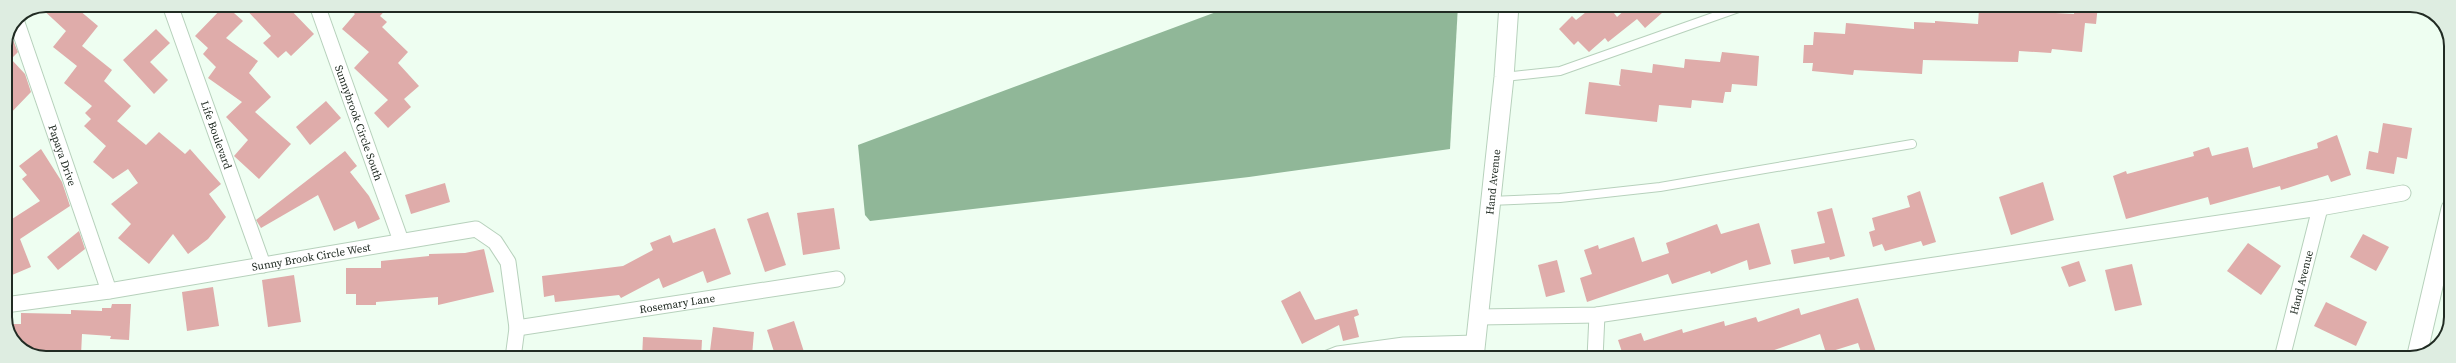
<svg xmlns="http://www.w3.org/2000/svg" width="2456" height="363" viewBox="0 0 2456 363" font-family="'Source Serif 4',serif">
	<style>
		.water { fill: #90b798 }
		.building { fill: #dfacaa }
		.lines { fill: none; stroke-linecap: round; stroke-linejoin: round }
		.service-casing { stroke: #b7d1bc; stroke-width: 10 }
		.minor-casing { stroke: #b7d1bc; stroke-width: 17 }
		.tertiary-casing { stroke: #b7d1bc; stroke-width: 21 }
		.service { stroke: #fff; stroke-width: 8 }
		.minor { stroke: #fff; stroke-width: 15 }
		.tertiary { stroke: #fff; stroke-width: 19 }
		.labels { text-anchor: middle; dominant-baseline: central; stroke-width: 3; stroke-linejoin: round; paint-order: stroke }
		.street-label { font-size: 11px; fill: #212b23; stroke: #eefef1 }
		.rim { fill: none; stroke: #212b23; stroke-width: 2 }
	</style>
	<rect width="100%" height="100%" fill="#eefef1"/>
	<path class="water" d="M1235,5H1458L1450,149L1249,177L870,221L865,215L858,145Z"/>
	<g class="building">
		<path d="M46,5H73L98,26L82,46L112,70L104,81L131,106L117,121L146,145L159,132L185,154L190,149L221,184L209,194L226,217L208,239L188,254L173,234L149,264L118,238L131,224L111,204L138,183L128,169L113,179L93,162L106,146L84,126L91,119L85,113L92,106L64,83L77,66L53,47L66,31L40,7Z"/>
		<path d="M225,5L243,21L226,38L258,61L249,73L271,97L255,112L291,144L259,179L234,156L248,140L226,117L242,102L208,78L216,67L203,54L208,48L195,36Z"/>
		<path d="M242,5H286L314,34L291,56L286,51L278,58L263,43L271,36Z"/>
		<path d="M345,5H390L380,16L387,22L382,27L408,52L398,63L419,86L404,99L411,107L388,128L374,113L388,100L354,68L369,52L342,29L355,14Z"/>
		<path d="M1595,5H1608L1617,17L1627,8L1625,5H1671L1645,28L1637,19L1608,42L1605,38L1589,52L1578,41L1574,45L1559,29L1572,16L1576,20Z"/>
		<path d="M2075,5H2098L2096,24L2085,23L2082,52L2052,49L2051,53L2019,51L2018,62L1923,60L1922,74L1854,70L1853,75L1812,71L1813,63H1803L1804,45H1813L1814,32L1845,34L1846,23L1914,29V22L1935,23V21L1978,24L1979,9L2074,14Z"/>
		<path d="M156,29L170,43L150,62L168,80L154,94L123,60Z"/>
		<path d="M10,33L18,52L11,59L25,74L31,92L5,119V46Z"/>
		<path d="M1722,52L1759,56L1757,86L1732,84L1731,92H1725L1723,103L1692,100L1691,108L1659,105L1657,122L1585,114L1589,82L1621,86L1619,84L1621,69L1652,73L1653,64L1684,68L1685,59L1720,62Z"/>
		<path d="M326,101L341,118L310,145L296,127Z"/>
		<path d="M2383,123L2412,128L2407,159L2397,157L2394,174L2366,169L2369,151L2378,153Z"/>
		<path d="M2337,135L2351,175L2331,182L2328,175L2281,190L2280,186L2210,205L2208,197L2126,219L2113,176L2126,171L2127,174L2194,156L2193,152L2209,147L2212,156L2248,147L2253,168L2318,148L2317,143Z"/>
		<path d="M41,149L62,182L70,206L20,239L31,267L5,278V205L12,219L40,201L22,179L27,175L19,166Z"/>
		<path d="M345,151L357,166L350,172L369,196L380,219L358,229L355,221L334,231L318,195L261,228L256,220Z"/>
		<path d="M2043,182L2054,220L2011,235L1999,197Z"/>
		<path d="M445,183L450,202L411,214L405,195Z"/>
		<path d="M1920,191L1936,242L1923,246L1921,241L1885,251L1882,244L1873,247L1869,232L1875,230L1872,218L1910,207L1907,196Z"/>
		<path d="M834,208L840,249L803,255L797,213Z"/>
		<path d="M1832,208L1845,256L1830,260L1829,257L1794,264L1791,250L1825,243L1817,212Z"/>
		<path d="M768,212L786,265L765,272L747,219Z"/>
		<path d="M1759,223L1771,264L1749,270L1747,260L1711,274L1710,271L1672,284L1668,274L1587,302L1580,278L1592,274L1584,250L1598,245L1599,249L1634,237L1642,262L1669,253L1666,243L1717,224L1721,234Z"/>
		<path d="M715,228L731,274L707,283L703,271L663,288L659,278L621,298L619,295L555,302L554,295L544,297L542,276L623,266L653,250L650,243L670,235L673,243Z"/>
		<path d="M79,231L85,249L58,270L47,257Z"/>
		<path d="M2363,234L2389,247L2376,271L2350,257Z"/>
		<path d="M2248,243L2281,266L2261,295L2227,271Z"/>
		<path d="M484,249L494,292L438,305V297L376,302V305H356V294H346V268H381V261L429,256V254L465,253Z"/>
		<path d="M1557,260L1565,292L1546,297L1538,265Z"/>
		<path d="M2079,261L2086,281L2069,287L2061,267Z"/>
		<path d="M2132,264L2142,305L2115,311L2105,270Z"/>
		<path d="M294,275L301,322L268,327L262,280Z"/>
		<path d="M213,287L219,326L187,331L182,292Z"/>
		<path d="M1300,291L1315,320L1357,309L1359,315L1354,317L1359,337L1343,341L1339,325L1302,344L1281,301Z"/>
		<path d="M1858,298L1878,358H1863L1858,343L1826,353L1820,334L1766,353L1767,358H1624L1618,340L1641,333L1644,341L1682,329L1683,333L1724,321L1725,326L1756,317L1758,322L1799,308L1801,315Z"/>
		<path d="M2326,302L2367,322L2356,346L2314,326Z"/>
		<path d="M112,304H131L129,340L110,339L111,336L82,334L81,355L51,354V358H40L17,346L6,324H21V313L71,314V310L102,311V308H111Z"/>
		<path d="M794,321L806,358H776L767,330Z"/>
		<path d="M713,327L754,332L752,356L710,351Z"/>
		<path d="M643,337L702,340L701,358H642Z"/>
	</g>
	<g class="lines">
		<defs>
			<g id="service">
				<path d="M1858,5H1903"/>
				<path d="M1504,77L1560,71L1747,5"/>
				<path d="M1490,201L1560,198L1660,187L1912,144"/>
			</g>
			<g id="minor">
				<path id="s1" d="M170,5L263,265"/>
				<path id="s2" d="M317,5L401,241"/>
				<path id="s3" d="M16,20L109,291"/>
				<path id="s4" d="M5,305L109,291L476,229L495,242L508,262L517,328L513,358"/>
				<path d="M1478,317L1597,315L2320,208L2403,193"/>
				<path id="s5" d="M517,328L837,279"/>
				<path d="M1328,358L1338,354L1404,345L1476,343"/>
				<path d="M1595,358L1597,315"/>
				<path id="s6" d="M2282,358L2320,208"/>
			</g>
			<g id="tertiary">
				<path d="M2417,355L2451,209"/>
				<path id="s7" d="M1474,358L1504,77L1509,5"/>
			</g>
		</defs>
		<use href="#service" class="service-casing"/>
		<use href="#minor" class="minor-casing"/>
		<use href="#tertiary" class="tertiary-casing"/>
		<use href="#service" class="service"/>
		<use href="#minor" class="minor"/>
		<use href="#tertiary" class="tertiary"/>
	</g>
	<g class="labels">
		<g class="street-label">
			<text stroke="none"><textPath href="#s2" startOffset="125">Sunnybrook Circle South</textPath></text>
			<text stroke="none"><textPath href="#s1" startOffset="138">Life Boulevard</textPath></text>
			<text stroke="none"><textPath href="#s3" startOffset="143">Papaya Drive</textPath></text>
			<text stroke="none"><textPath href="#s7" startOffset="177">Hand Avenue</textPath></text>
			<text stroke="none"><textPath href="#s4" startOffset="310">Sunny Brook Circle West</textPath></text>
			<text stroke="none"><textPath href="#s6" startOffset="78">Hand Avenue</textPath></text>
			<text stroke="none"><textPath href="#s5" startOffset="162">Rosemary Lane</textPath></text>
		</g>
	</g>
	<path d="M0 0H2456V363H0ZM46 12H2410A34 34 0 0 1 2444 46V317A34 34 0 0 1 2410 351H46A34 34 0 0 1 12 317V46A34 34 0 0 1 46 12Z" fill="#deede1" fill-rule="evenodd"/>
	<path class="rim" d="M46 12H2410A34 34 0 0 1 2444 46V317A34 34 0 0 1 2410 351H46A34 34 0 0 1 12 317V46A34 34 0 0 1 46 12Z"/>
</svg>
